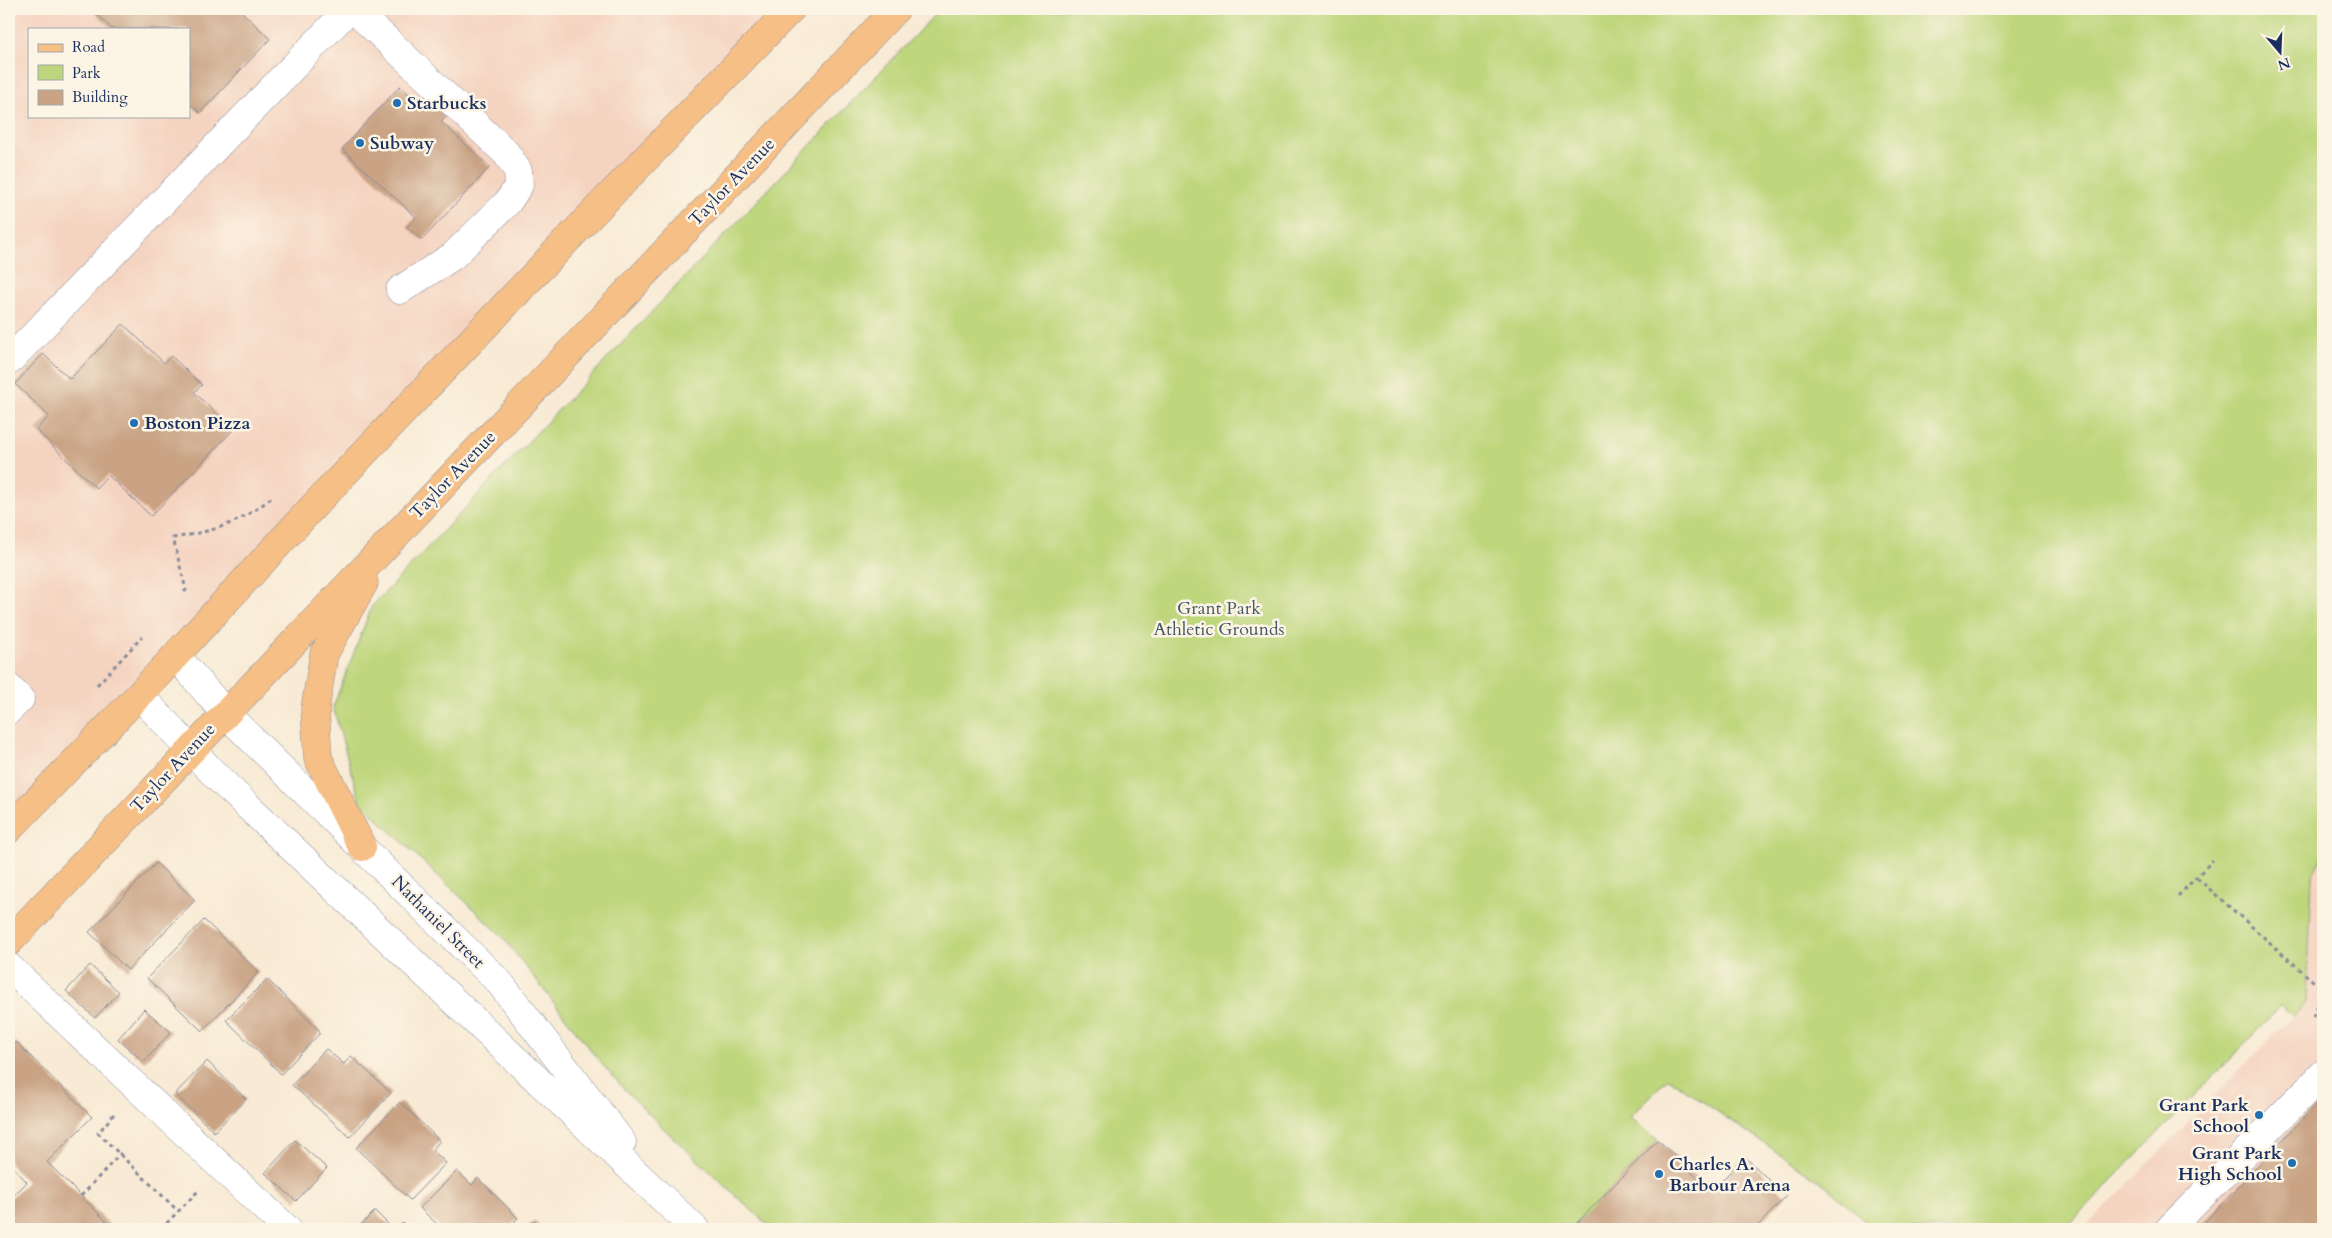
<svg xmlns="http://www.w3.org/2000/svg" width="2332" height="1238" viewBox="0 0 2332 1238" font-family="Cardo,serif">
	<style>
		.built { fill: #f4d3c0; fill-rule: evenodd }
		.park { fill: #bed67b; stroke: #6c826c }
		.building { fill: #c9a384 }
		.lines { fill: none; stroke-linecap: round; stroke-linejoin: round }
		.minor-casing { stroke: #8a8c99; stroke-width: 29 }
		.major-casing { stroke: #8a8c99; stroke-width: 29 }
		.path { stroke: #8a8c99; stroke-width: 3; stroke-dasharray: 4 4; stroke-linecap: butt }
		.minor { stroke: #fff; stroke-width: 28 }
		.major { stroke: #f5bf86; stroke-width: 28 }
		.poi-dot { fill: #1f6fb2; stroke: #fcf5e5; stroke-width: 2 }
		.labels { text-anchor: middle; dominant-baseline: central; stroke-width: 5; stroke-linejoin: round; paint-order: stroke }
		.poi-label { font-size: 18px; font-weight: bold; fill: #1b2f5e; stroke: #fcf5e5; text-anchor: start }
		.street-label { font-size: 18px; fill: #1b2f5e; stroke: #fcf5e5 }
		.park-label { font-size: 18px; fill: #445965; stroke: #fcf5e5 }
	</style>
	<rect width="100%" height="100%" fill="#fcf5e5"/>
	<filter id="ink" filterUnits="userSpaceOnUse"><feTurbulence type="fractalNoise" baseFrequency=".02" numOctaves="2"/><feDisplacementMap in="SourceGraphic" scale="10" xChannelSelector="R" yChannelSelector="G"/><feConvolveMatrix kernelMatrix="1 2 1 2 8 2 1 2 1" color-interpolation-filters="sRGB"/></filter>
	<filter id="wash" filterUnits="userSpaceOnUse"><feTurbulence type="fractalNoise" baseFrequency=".0096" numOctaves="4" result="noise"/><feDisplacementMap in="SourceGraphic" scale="20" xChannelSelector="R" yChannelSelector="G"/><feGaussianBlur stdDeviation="1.12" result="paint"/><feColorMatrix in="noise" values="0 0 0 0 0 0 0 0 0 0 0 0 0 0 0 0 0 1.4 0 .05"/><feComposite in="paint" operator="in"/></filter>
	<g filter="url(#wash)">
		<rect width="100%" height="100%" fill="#f8ead4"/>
		<g class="built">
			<path d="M9,9H791L9,829ZM29,29H189V116H29Z"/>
			<path d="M2323,854V1229H2084L2307,1001L2312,876Z"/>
		</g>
		<path class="park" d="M940,9H2323V854L2312,876L2307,1001L2293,1017L2281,1006L2065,1229H1874L1828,1187L1668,1078L1630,1117L1658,1140L1571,1229H772L665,1130L627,1092L600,1062L502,936L360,802L333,707L372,606Z"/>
		<g id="blocks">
			<g class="building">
				<path d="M91,9H239L270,39L200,113L189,103V29H112Z"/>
				<path d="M400,86L419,103L425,96L446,116L441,122L490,167L422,240L407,227L416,217L342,149Z"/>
				<path d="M123,324L164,363L171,356L202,385L194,392L233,430L151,516L108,475L96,488L36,430L49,416L15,384L43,354L70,379Z"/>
				<path d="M156,863L195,900L128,970L89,932Z"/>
				<path d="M204,920L259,972L202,1031L147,978Z"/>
				<path d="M90,965L119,992L95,1018L66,991Z"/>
				<path d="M267,979L321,1032L281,1074L226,1020Z"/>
				<path d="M144,1009L171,1032L144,1062L118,1039Z"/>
				<path d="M16,1042L92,1117L47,1162L114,1229H9V1200L27,1182L9,1163V1049Z"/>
				<path d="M326,1049L344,1064L351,1056L391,1093L350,1137L292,1085Z"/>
				<path d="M207,1061L246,1099L214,1132L175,1094Z"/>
				<path d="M2323,1097V1229H2198Z"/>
				<path d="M400,1102L440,1141L432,1150L446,1163L410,1200L356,1148Z"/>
				<path d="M295,1140L327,1168L296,1201L265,1173Z"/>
				<path d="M1658,1140L1711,1191L1745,1157L1786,1196L1755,1229H1571Z"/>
				<path d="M457,1171L472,1185L478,1178L518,1218L507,1229H442L420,1208Z"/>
				<path d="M375,1211L392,1228L357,1229Z"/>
				<path d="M534,1220L544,1229H526Z"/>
				<path d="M403,1223L409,1229H397Z"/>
			</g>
		</g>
	</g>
	<g filter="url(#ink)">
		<use href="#blocks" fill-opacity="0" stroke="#8a8c99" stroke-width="1"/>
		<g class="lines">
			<defs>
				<g id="minor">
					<path d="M354,9L506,153L518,171L519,185L508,202L453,256L400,290"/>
					<path d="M9,361L349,9"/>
					<path d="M176,656L225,713L500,983L622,1142"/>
					<path d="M9,688L20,699L9,710"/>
					<path d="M139,695L216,776L695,1229"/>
					<path d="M9,967L287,1229"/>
					<path d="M2169,1229L2323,1074"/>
				</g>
				<g id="major">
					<path d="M9,829L139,695L323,496L593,213L791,9"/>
					<path d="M362,847L318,758L315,709L324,654L364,583"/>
					<path d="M9,942L896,9"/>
				</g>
			</defs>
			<use href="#minor" class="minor-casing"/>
			<use href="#major" class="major-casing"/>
			<g class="path">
				<path d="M184,592L186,590L173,538C214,531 240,524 272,497"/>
				<path d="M97,685L142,637"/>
				<path d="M2197,878L2322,989L2323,903"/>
				<path d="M2178,896L2213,860"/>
				<path d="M2313,1017L2322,989"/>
				<path d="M114,1114L98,1133L178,1211"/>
				<path d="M81,1196L121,1153"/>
				<path d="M161,1229L198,1191"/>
			</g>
			<use href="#minor" class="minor"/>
			<use href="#major" class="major"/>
		</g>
	</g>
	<g class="poi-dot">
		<circle cx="397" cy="103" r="5"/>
		<circle cx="360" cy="143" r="5"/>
		<circle cx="134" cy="423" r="5"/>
		<circle cx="2259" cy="1115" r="5"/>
		<circle cx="2292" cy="1163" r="5"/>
		<circle cx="1659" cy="1174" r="5"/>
	</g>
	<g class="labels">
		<g class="poi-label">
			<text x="407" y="103">Starbucks</text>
			<text x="370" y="143">Subway</text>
			<text x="144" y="423">Boston Pizza</text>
			<text x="2249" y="1105" text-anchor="end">Grant Park<tspan x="2249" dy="21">School</tspan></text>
			<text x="2282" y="1153" text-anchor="end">Grant Park<tspan x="2282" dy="21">High School</tspan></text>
			<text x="1669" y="1164">Charles A.<tspan x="1669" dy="21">Barbour Arena</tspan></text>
		</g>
		<g class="street-label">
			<text transform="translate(732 182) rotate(-46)">Taylor Avenue</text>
			<text transform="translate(453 475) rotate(-46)">Taylor Avenue</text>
			<text transform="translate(173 768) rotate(-47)">Taylor Avenue</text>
			<text transform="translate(438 922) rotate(45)">Nathaniel Street</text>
		</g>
		<g class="park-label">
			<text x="1219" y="608">Grant Park<tspan x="1219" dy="21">Athletic Grounds</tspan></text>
		</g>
	</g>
	<rect width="2332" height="1238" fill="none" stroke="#fcf5e5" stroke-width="30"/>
	<rect x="28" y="28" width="162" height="90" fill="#fcf5e5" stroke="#a2a6af"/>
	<rect x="38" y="44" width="25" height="8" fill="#f5bf86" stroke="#a2a6af"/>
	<text x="72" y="52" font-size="15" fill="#1b2f5e">Road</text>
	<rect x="38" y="65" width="25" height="15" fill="#bed67b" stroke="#a2a6af"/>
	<text x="72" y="78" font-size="15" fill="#1b2f5e">Park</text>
	<rect x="38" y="90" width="25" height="15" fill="#c9a384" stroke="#a2a6af"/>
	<text x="72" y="102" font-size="15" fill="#1b2f5e">Building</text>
	<g transform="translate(2280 52) rotate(161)" stroke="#fcf5e5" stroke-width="4" paint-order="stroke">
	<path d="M0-4L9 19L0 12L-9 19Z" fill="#1b2f5e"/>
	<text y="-8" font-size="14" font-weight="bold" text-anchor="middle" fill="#1b2f5e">N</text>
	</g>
</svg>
